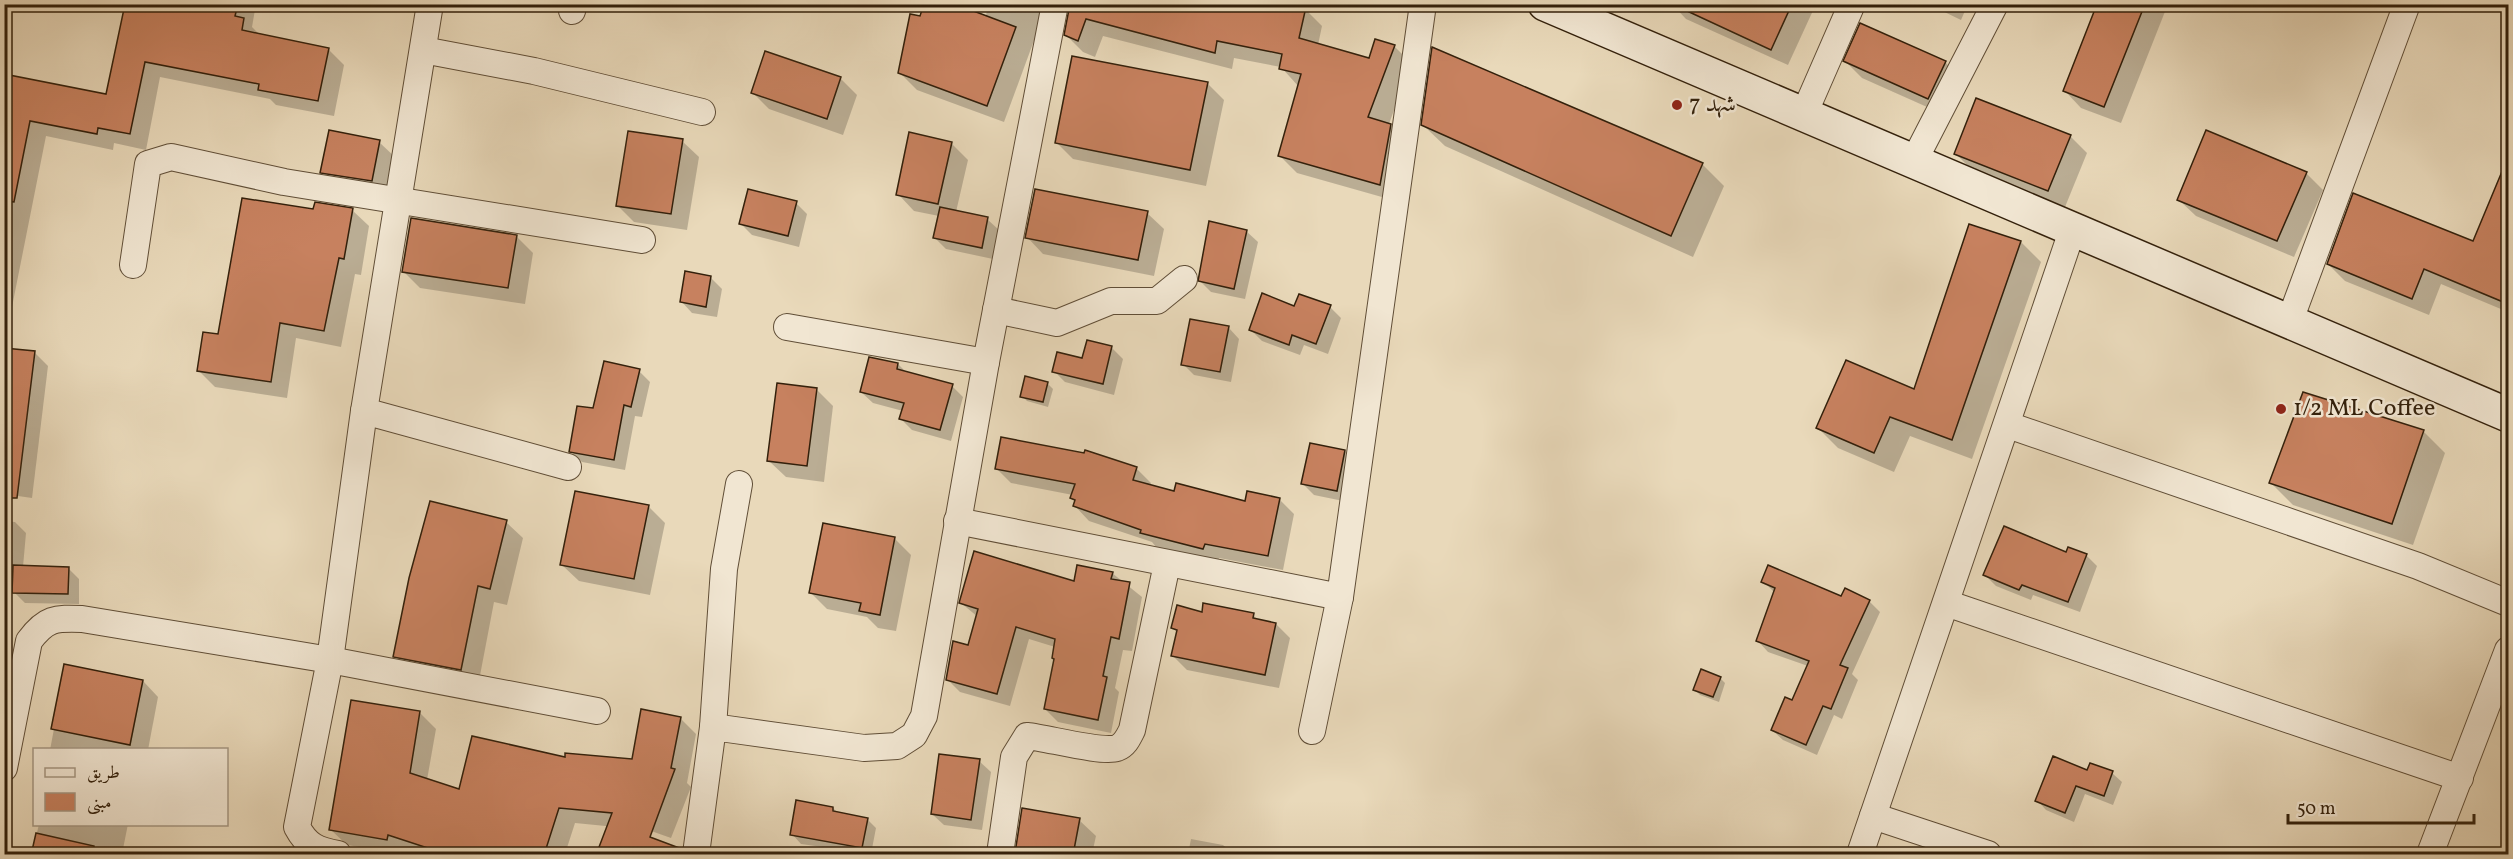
<svg xmlns="http://www.w3.org/2000/svg" width="2513" height="859" viewBox="0 0 2513 859" font-family="Vollkorn,Amiri,serif">
	<style>
		.shadow { fill: #0003 }
		.building { fill: #c7815f; stroke: #33200b; stroke-width: 1.5 }
		.lines { fill: none; stroke-linecap: round; stroke-linejoin: round }
		.minor-casing { stroke: #604e37; stroke-width: 28 }
		.secondary-casing { stroke: #33200b; stroke-width: 36 }
		.minor { stroke: #f1e6d2; stroke-width: 26 }
		.secondary { stroke: #f1e6d2; stroke-width: 33 }
		.poi-dot { fill: #8f2418; stroke: #f1e6d2; stroke-width: 2 }
		.labels { text-anchor: middle; dominant-baseline: central; stroke-width: 5; stroke-linejoin: round; paint-order: stroke }
		.poi-label { font-size: 24px; fill: #33200b; stroke: #f1e6d2; text-anchor: start }
	</style>
	<rect width="100%" height="100%" fill="#e9d9ba"/>
	<filter id="stains"><feTurbulence type="fractalNoise" baseFrequency=".00333" numOctaves="4"/><feColorMatrix values="0 0 0 0 .2 0 0 0 0 .09 0 0 0 0 .02 0 0 0 .5 -.17"/></filter>
	<radialGradient id="worn" r=".72"><stop offset=".6" stop-color="#630" stop-opacity="0"/><stop offset="1" stop-color="#630" stop-opacity=".3"/></radialGradient>
	<g class="shadow">
		<path d="M126,4H256L252,27L260,35L328,49L344,65L334,116L276,105L270,99L160,77L146,150L114,143L113,150L46,136L8,327L4,326V76L108,96Z"/>
		<path d="M990,4H1290L1305,9L1322,26L1318,45L1370,60L1394,46L1411,63L1389,124L1408,142L1396,201L1297,173L1280,156L1299,87L1281,67L1234,58L1232,69L1103,36L1095,57L1083,52L1066,35L1070,5L1060,12L1043,16L1004,122L917,90L900,73L921,18L985,17Z"/>
		<path d="M1672,4H1816L1788,65L1686,19Z"/>
		<path d="M1928,4H1968L1961,20Z"/>
		<path d="M2099,4H2168L2121,123L2081,108L2065,91Z"/>
		<path d="M1433,49L1702,164L1724,186L1693,257L1445,146L1423,125Z"/>
		<path d="M1073,57L1208,84L1224,100L1206,186L1073,159L1056,142Z"/>
		<path d="M1845,61L1945,62L1961,79L1945,115L1862,78Z"/>
		<path d="M840,78L857,95L843,135L769,109L753,93Z"/>
		<path d="M2070,136L2087,153L2065,207L1973,171L1956,154Z"/>
		<path d="M682,141L699,157L687,230L634,222L618,206Z"/>
		<path d="M379,142L396,158L388,197L339,189L322,172Z"/>
		<path d="M951,143L968,160L956,212L987,219L999,230L993,259L946,249L934,237L939,216L914,211L898,194Z"/>
		<path d="M2306,173L2323,190L2294,257L2196,216L2179,200Z"/>
		<path d="M2502,175L2508,178V312L2441,284L2429,315L2345,281L2328,264L2474,243Z"/>
		<path d="M796,203L807,214L799,247L752,235L741,224Z"/>
		<path d="M352,210L369,226L361,275L355,274L341,347L296,338L287,398L215,387L198,370L219,336L314,211Z"/>
		<path d="M1147,213L1164,229L1154,276L1043,254L1027,237Z"/>
		<path d="M1246,231L1258,242L1245,299L1211,292L1200,281Z"/>
		<path d="M516,236L533,253L525,304L420,288L403,271Z"/>
		<path d="M2021,242L2041,262L1972,459L1910,436L1894,472L1838,448L1818,428L1914,391Z"/>
		<path d="M711,278L722,289L717,317L692,313L681,301Z"/>
		<path d="M1330,307L1341,318L1328,354L1304,345L1300,355L1262,341L1251,330L1295,308Z"/>
		<path d="M1228,327L1239,339L1231,382L1194,375L1183,364Z"/>
		<path d="M1088,342L1112,348L1123,359L1114,395L1065,382L1054,371L1083,360Z"/>
		<path d="M34,352L48,366L32,498L4,494Z"/>
		<path d="M898,364L907,373L952,386L963,397L951,441L912,430L901,419L903,411L873,403L861,392Z"/>
		<path d="M639,371L650,382L642,417L635,416L625,470L582,462L571,451L594,410Z"/>
		<path d="M1047,383L1053,389L1048,407L1027,401L1022,396Z"/>
		<path d="M816,389L833,406L824,482L786,477L769,461Z"/>
		<path d="M2304,394L2424,432L2445,453L2413,545L2293,505L2271,483Z"/>
		<path d="M1345,451L1356,462L1348,502L1314,495L1303,484Z"/>
		<path d="M996,468H1136L1151,483L1150,486L1175,493L1246,503L1279,499L1294,514L1283,570L1219,558L1218,563L1156,547L1152,542L1089,521L1075,506L1073,495L1011,483Z"/>
		<path d="M648,506L665,523L650,595L579,581L562,565Z"/>
		<path d="M4,521L15,522L26,533L23,567L68,568L79,579V604L25,603L14,592L15,567L4,566Z"/>
		<path d="M506,522L523,538L507,605L494,602L478,686L411,673L395,656Z"/>
		<path d="M895,539L911,555L896,631L878,628L867,617L827,609L810,592Z"/>
		<path d="M2086,555L2097,566L2080,612L2033,595L2031,600L1996,586L1985,575Z"/>
		<path d="M1112,573L1142,597L1132,651L1123,650L1115,688L1119,692L1111,733L1058,722L1045,709L1056,660L1055,647L1029,639L1010,706L960,692L947,679L969,647L978,617L961,603L1075,583Z"/>
		<path d="M1763,581L1842,598L1869,601L1880,612L1852,674L1858,680L1842,719L1834,715L1817,755L1783,740L1772,730L1793,702L1808,666L1768,652L1758,641L1775,593Z"/>
		<path d="M1203,613L1253,615L1259,621L1276,624L1290,638L1279,688L1187,670L1173,656L1178,633L1173,628Z"/>
		<path d="M66,665L143,681L158,697L148,750H50Z"/>
		<path d="M1720,678L1725,683L1719,702L1700,695L1695,690Z"/>
		<path d="M420,713L436,729L427,780L460,791L566,759L633,761L680,718L696,734L687,783L691,787L671,838L637,826L636,829L575,823L565,854H417L404,850L401,854L347,845L330,829Z"/>
		<path d="M979,761L991,772L982,830L944,825L932,814Z"/>
		<path d="M2088,772L2112,773L2122,782L2113,805L2085,794L2074,822L2046,810L2037,800Z"/>
		<path d="M833,808L838,813L867,819L876,828L871,854L801,844L792,834Z"/>
		<path d="M1079,820L1096,836L1092,854H1019L1017,852Z"/>
		<path d="M39,824H128L122,854H32Z"/>
		<path d="M1191,839L1223,845L1233,854H1188Z"/>
		<path d="M2298,849L2312,854H2296Z"/>
		<path d="M2131,851L2140,854H2130Z"/>
	</g>
	<g class="building">
		<path d="M125,4H238L235,16L244,18L242,30L329,48L318,101L258,90L259,84L145,62L130,134L98,128L97,134L30,121L14,202L4,201V74L106,94Z"/>
		<path d="M924,4H955L1016,27L987,106L898,73L910,14L920,16Z"/>
		<path d="M1070,4H1291L1306,7L1299,38L1369,58L1375,39L1395,45L1368,117L1391,124L1380,185L1278,156L1301,74L1279,69L1282,54L1217,41L1215,53L1086,19L1078,41L1064,35Z"/>
		<path d="M1672,4H1792L1771,50Z"/>
		<path d="M2097,4H2145L2104,107L2063,91Z"/>
		<path d="M1860,23L1946,61L1928,99L1843,61Z"/>
		<path d="M1432,47L1703,163L1671,236L1421,125Z"/>
		<path d="M765,51L841,77L827,119L751,93Z"/>
		<path d="M1072,56L1208,82L1190,170L1055,143Z"/>
		<path d="M1976,98L2071,135L2048,191L1954,154Z"/>
		<path d="M329,130L380,140L372,181L320,173Z"/>
		<path d="M2206,130L2307,172L2277,241L2177,200Z"/>
		<path d="M628,131L683,139L671,214L616,206Z"/>
		<path d="M909,132L952,142L938,204L896,195Z"/>
		<path d="M2508,157V304L2424,269L2412,299L2327,264L2353,193L2473,241Z"/>
		<path d="M748,189L797,201L788,236L739,224Z"/>
		<path d="M1035,189L1148,211L1138,260L1025,238Z"/>
		<path d="M242,198L313,209L315,202L353,208L344,259L339,258L324,331L280,323L271,382L197,371L203,332L218,334Z"/>
		<path d="M940,207L988,217L982,248L933,238Z"/>
		<path d="M411,218L517,235L508,288L402,272Z"/>
		<path d="M1209,221L1247,230L1234,289L1198,281Z"/>
		<path d="M1969,224L2021,241L1952,440L1890,417L1874,453L1816,428L1846,360L1914,389Z"/>
		<path d="M685,271L711,276L706,307L680,302Z"/>
		<path d="M1262,293L1294,306L1299,294L1331,305L1316,344L1292,335L1289,345L1249,330Z"/>
		<path d="M1190,319L1229,326L1220,372L1181,365Z"/>
		<path d="M1087,340L1112,346L1103,384L1052,372L1057,352L1082,358Z"/>
		<path d="M4,348L35,351L17,498H4Z"/>
		<path d="M869,357L898,363L897,369L953,384L940,430L899,419L904,403L860,392Z"/>
		<path d="M604,361L640,369L631,407L624,405L614,460L569,452L577,406L593,408Z"/>
		<path d="M1025,376L1048,382L1043,402L1020,397Z"/>
		<path d="M777,383L817,388L807,466L767,461Z"/>
		<path d="M2303,392L2424,430L2392,524L2269,483Z"/>
		<path d="M1001,437L1084,453L1085,450L1137,467L1133,480L1174,491L1176,483L1245,501L1247,491L1280,498L1268,556L1205,544L1203,549L1140,533L1141,530L1073,506L1075,500L1070,498L1075,484L995,469Z"/>
		<path d="M1310,443L1345,450L1337,491L1301,484Z"/>
		<path d="M575,491L649,505L634,579L560,565Z"/>
		<path d="M430,501L507,520L490,589L478,586L461,670L393,657L409,578Z"/>
		<path d="M823,523L895,537L880,615L859,611L861,603L809,593Z"/>
		<path d="M2004,526L2066,552L2068,547L2087,554L2068,602L2022,585L2019,590L1983,575Z"/>
		<path d="M974,551L1074,581L1077,565L1113,572L1111,579L1130,582L1119,639L1111,637L1103,676L1107,677L1098,720L1044,709L1054,659L1052,658L1055,639L1016,627L997,694L946,680L953,641L968,645L978,609L959,603Z"/>
		<path d="M13,565L69,567L68,594L12,593Z"/>
		<path d="M1768,565L1841,596L1845,588L1870,600L1840,665L1848,668L1831,709L1823,706L1806,745L1771,730L1785,697L1792,700L1809,661L1756,641L1775,588L1761,582Z"/>
		<path d="M1203,603L1254,613L1253,618L1276,623L1265,675L1171,656L1177,630L1171,628L1177,605L1202,612Z"/>
		<path d="M64,664L143,680L130,745L51,729Z"/>
		<path d="M1701,669L1721,677L1713,697L1693,690Z"/>
		<path d="M351,700L420,711L410,773L459,789L472,736L565,757V753L632,759L641,709L681,717L671,768L675,769L650,837L682,849L681,855H596L612,813L559,808L544,855H449L388,835L387,840L329,830Z"/>
		<path d="M939,754L980,759L971,820L931,814Z"/>
		<path d="M2053,756L2087,770L2090,763L2113,771L2104,796L2076,786L2065,813L2035,801Z"/>
		<path d="M796,800L833,807V811L868,818L862,848L790,835Z"/>
		<path d="M1022,808L1080,818L1073,855L1015,853Z"/>
		<path d="M36,833L94,846L93,855H31Z"/>
	</g>
	<g class="lines">
		<defs>
			<g id="minor">
				<path d="M572,11L574,4"/>
				<path d="M423,50L534,71L702,112"/>
				<path d="M1804,114L1852,4"/>
				<path d="M1914,161L1995,4"/>
				<path d="M133,265L148,164L171,157L284,182L642,240"/>
				<path d="M996,310L1057,323L1111,301H1157L1184,279"/>
				<path d="M2289,323L2407,4"/>
				<path d="M787,327L986,362"/>
				<path d="M364,411L568,467"/>
				<path d="M2008,425L2418,566L2508,603"/>
				<path d="M957,521L1340,597"/>
				<path d="M1946,603L2460,778"/>
				<path d="M713,727L724,569L739,484"/>
				<path d="M1312,731L1340,597L1423,4"/>
				<path d="M4,768L29,641C46,618 55,618 82,619L330,660L597,711"/>
				<path d="M1873,816L1988,854"/>
				<path d="M338,854C317,850 307,846 297,827L330,660L364,411L430,4"/>
				<path d="M696,854L713,727L864,748L897,746L914,735L924,716L986,362L1055,4"/>
				<path d="M1000,854L1014,757L1027,736C1047,738 1102,753 1117,748C1125,745 1128,738 1132,730L1167,564"/>
				<path d="M1860,854L2072,231"/>
				<path d="M2430,854L2508,650"/>
			</g>
			<path id="secondary" d="M1545,4L2508,415"/>
		</defs>
		<use href="#minor" class="minor-casing"/>
		<use href="#secondary" class="secondary-casing"/>
		<use href="#minor" class="minor"/>
		<use href="#secondary" class="secondary"/>
	</g>
	<g class="poi-dot">
		<circle cx="1677" cy="105" r="6"/>
		<circle cx="2281" cy="409" r="6"/>
	</g>
	<g class="labels">
		<g class="poi-label">
			<text x="1689" y="105">شهد 7</text>
			<text x="2293" y="409">1/2 ML Coffee</text>
		</g>
	</g>
	<rect width="2513" height="859" fill="none" stroke="#e9d9ba" stroke-width="24"/>
	<rect x="6" y="6" width="2501" height="847" fill="none" stroke="#33200b" stroke-width="3"/>
	<rect x="12" y="12" width="2489" height="835" fill="none" stroke="#33200b" stroke-width="1.5"/>
	<rect x="33" y="748" width="195" height="78" fill="#f1e6d2" stroke="#a59782" stroke-width="1.5"/>
	<rect x="45" y="768" width="30" height="9" fill="#f1e6d2" stroke="#a59782" stroke-width="1.5"/>
	<text x="87" y="778" font-size="18" fill="#33200b">طريق</text>
	<rect x="45" y="793" width="30" height="18" fill="#c7815f" stroke="#a59782" stroke-width="1.5"/>
	<text x="87" y="808" font-size="18" fill="#33200b">مبنى</text>
	<path d="M2288 814v9h186v-9" fill="none" stroke="#33200b" stroke-width="3"/>
	<text x="2297" y="814" font-size="18" fill="#33200b" stroke="#f1e6d2" stroke-width="4.5" paint-order="stroke">50 m</text>
	<rect width="100%" height="100%" filter="url(#stains)"/>
	<rect width="100%" height="100%" fill="url(#worn)"/>
</svg>
